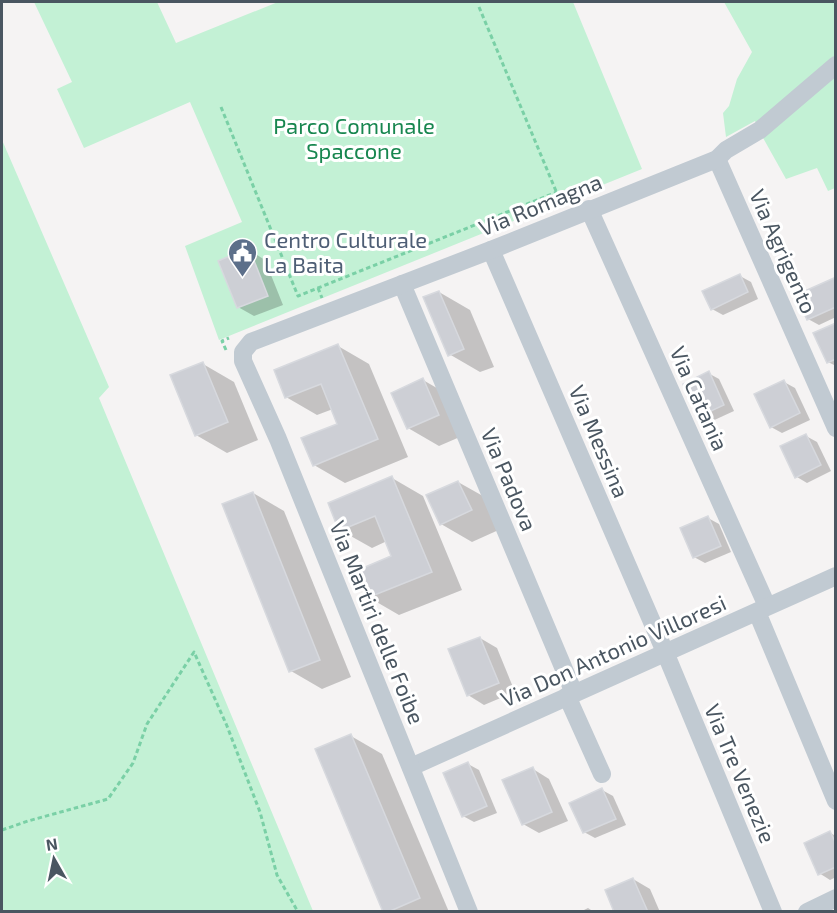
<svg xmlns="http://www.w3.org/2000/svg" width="837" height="913" viewBox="0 0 837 913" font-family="'Exo 2',sans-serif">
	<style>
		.green { fill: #c3f1d5 }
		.shadow { fill: #0003 }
		.building { fill: #cdcfd5; stroke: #d7d9de; stroke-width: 1.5 }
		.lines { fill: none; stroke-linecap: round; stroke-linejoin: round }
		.path { stroke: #7ad0a6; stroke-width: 3; stroke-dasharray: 4.5 3; stroke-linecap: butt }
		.minor { stroke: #c1cad2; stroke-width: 18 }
		.labels { text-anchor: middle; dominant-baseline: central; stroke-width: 6; stroke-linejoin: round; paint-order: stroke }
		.park-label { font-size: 22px; fill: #17864f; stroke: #fff }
		.street-label { font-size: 22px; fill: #4a5661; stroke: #fff }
		.service-label { font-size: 22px; fill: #4e5e75; stroke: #fff; text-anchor: start }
	</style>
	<rect width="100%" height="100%" fill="#f5f3f3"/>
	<g class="green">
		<path d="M34,2H157L176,43L278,2H573L642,169L219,340L185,246L242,222L190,102L84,148L57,89L72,82Z"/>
		<path d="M724,2H835V188L828,191L817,168L786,179L762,136L755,121L726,137L723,113L729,106L737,79L752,52Z"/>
		<path d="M2,140L109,387L99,398L313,911H2Z"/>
	</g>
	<g class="shadow">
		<path d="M249,250L265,260L283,305L254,316L238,307Z"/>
		<path d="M740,276L751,282L758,299L723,315L712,309Z"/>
		<path d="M836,280V317L819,325L808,319Z"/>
		<path d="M439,292L470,310L494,367L480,372L449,354Z"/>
		<path d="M836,325V366L828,362Z"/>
		<path d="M338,346L369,364L408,457L345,483L314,465L339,425L333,409L317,415L286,397Z"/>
		<path d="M203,364L234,382L258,440L227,453L196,435Z"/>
		<path d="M708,373L719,379L734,411L710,422L699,416Z"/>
		<path d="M423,380L454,398L469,433L439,446L408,428Z"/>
		<path d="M784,382L795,388L810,420L782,433L771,427Z"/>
		<path d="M806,436L817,442L831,471L807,483L797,477Z"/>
		<path d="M392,478L423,496L462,590L399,615L368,597L393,557L387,541L372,548L340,530Z"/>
		<path d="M458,482L490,500L503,528L472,542L441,524Z"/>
		<path d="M253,493L284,511L351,677L322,689L291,671Z"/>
		<path d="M708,518L719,524L731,552L705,563L694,557Z"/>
		<path d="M480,638L497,648L515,692L484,705L468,695Z"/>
		<path d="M351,736L382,754L449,912H385Z"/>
		<path d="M468,764L479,770L497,813L474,822L463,816Z"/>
		<path d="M533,769L549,779L568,821L539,833L523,824Z"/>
		<path d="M602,790L613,796L626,825L595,838L584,832Z"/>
		<path d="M830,833L836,836V877L830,880L819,873Z"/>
		<path d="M633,879L650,889L660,912H616Z"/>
		<path d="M588,908L594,912H580Z"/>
	</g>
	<g class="building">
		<path d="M249,248L268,296L237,308L218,261Z"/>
		<path d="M740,274L748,292L711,310L702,291Z"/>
		<path d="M834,278L836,281V307L807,320L796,295Z"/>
		<path d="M439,291L464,349L448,356L423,297Z"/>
		<path d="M836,323V359L827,363L813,333Z"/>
		<path d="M338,344L378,439L313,466L301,438L337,424L321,384L285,398L274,370Z"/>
		<path d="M203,362L228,422L195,436L170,375Z"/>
		<path d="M709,371L724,405L698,417L683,384Z"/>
		<path d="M423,378L439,415L407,429L391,393Z"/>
		<path d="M784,380L800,413L770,428L754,394Z"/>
		<path d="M806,434L821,465L795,478L780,446Z"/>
		<path d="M392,476L432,572L367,598L356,571L391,556L375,516L339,531L328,503Z"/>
		<path d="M458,481L472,510L440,525L426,495Z"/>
		<path d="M253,492L320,660L289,672L222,504Z"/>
		<path d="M708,516L721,546L693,558L680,528Z"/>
		<path d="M480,637L499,683L467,696L448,649Z"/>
		<path d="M351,734L420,898L388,912H383L315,749Z"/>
		<path d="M468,762L487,806L462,817L443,773Z"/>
		<path d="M533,767L552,812L522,825L502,780Z"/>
		<path d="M602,788L616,819L583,833L569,803Z"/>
		<path d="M830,831L836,844V867L818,875L804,843Z"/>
		<path d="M633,878L648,912H614L605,890Z"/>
	</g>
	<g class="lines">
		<g class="path">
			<path d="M479,7L561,203"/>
			<path d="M221,107L298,296L557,192"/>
			<path d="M318,288L322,298"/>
			<path d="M226,350L222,341L229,338"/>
			<path d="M2,830L28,821L108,799L133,763L147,724L194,652L227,726L260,812L277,875L298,912"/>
		</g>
		<g class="minor">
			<path d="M717,159L836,428"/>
			<path d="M589,209L767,606"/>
			<path d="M491,250L665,652L773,912"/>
			<path d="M402,284L574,693"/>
			<path d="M757,612L836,801"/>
			<path d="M567,696L602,774"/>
			<path d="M411,767L836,576"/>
			<path d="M469,912L278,439L243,361V352L251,342L491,250L717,159L726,150L760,130L836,65"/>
			<path d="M807,912L836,898"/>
		</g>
	</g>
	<defs>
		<symbol id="civic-pin" viewBox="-11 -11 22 30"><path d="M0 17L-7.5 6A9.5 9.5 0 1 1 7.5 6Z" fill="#5c6f8a" stroke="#fff"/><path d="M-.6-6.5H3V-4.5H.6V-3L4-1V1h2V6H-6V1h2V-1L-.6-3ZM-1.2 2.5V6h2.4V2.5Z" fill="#fff"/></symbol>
	</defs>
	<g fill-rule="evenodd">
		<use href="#civic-pin" x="226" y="236" width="33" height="45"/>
	</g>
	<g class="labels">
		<g class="park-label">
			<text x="354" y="125">Parco Comunale<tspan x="354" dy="25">Spaccone</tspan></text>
		</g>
		<g class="street-label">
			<text transform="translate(540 204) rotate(-22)">Via Romagna</text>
			<text transform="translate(784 251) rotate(66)">Via Agrigento</text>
			<text transform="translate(700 398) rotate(66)">Via Catania</text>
			<text transform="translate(600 441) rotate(67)">Via Messina</text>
			<text transform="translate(510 479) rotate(67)">Via Padova</text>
			<text transform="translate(378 622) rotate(68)">Via Martiri delle Foibe</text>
			<text transform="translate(613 650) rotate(-24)">Via Don Antonio Villoresi</text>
			<text transform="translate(741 773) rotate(67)">Via Tre Venezie</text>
		</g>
		<g class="service-label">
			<text x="264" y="239">Centro Culturale<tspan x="264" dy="25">La Baita</tspan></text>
		</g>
	</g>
	<rect width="837" height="913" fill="none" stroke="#4a5661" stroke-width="6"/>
	<g transform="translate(54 859) rotate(351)" stroke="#ffffff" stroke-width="4.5" paint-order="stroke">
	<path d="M0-4.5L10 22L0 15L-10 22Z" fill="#4a5661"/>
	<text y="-9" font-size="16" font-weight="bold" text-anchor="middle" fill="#4a5661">N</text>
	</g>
</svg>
